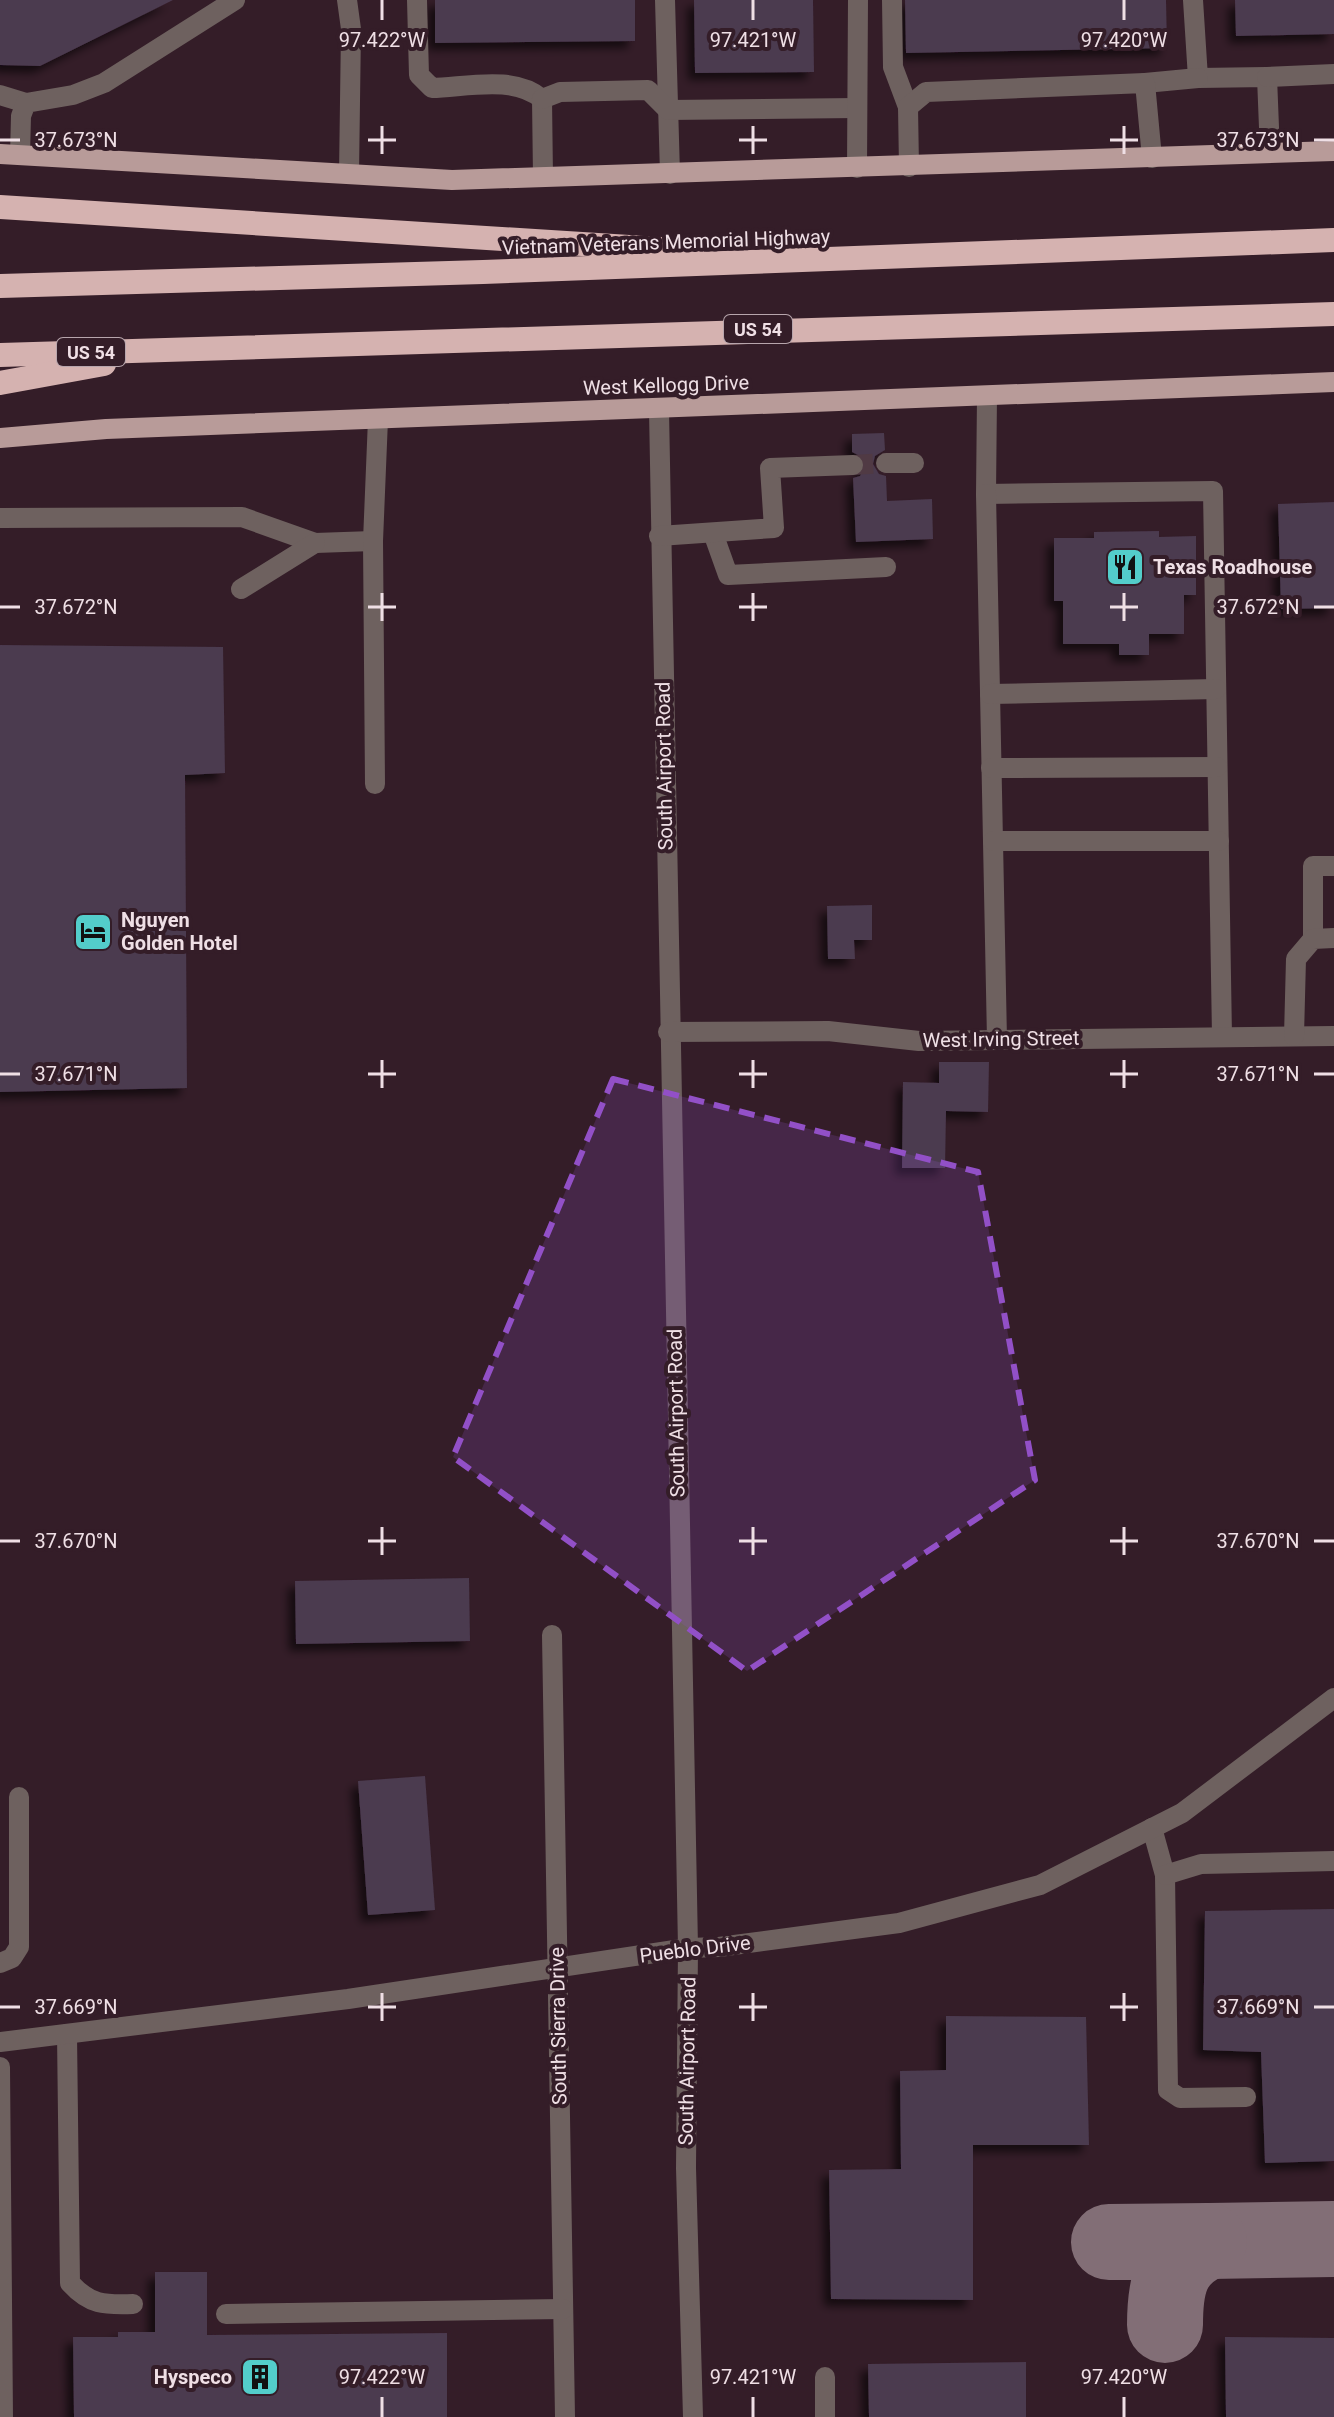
<svg xmlns="http://www.w3.org/2000/svg" width="1334" height="2417" viewBox="0 0 1334 2417" font-family="Roboto,sans-serif">
	<style>
		.lines { fill: none; stroke-linecap: round; stroke-linejoin: round }
		.taxiway { stroke: #826e76; stroke-width: 76 }
		.building { fill: #4b3a4f; filter: url(#shadow) }
		.minor-tunnel { stroke: #503a44; stroke-width: 20; stroke-dasharray: 20 10; stroke-linecap: butt }
		.minor { stroke: #6e615f; stroke-width: 20 }
		.major { stroke: #b89b99; stroke-width: 20 }
		.highway { stroke: #d5b2b0; stroke-width: 24 }
		.marked { fill: #9250c7; fill-opacity: 0.2; stroke: #9250c7; stroke-width: 6; stroke-dasharray: 16 10; stroke-linejoin: round }
		.ticks { fill: none; stroke: #efdfe5; stroke-width: 3 }
		.labels { text-anchor: middle; dominant-baseline: central; stroke-width: 8; stroke-linejoin: round; paint-order: stroke }
		.shield { fill: #341d28; stroke: #b7a5ac; stroke-width: 2 }
		.shield-label { font-size: 18px; font-weight: bold; fill: #efdfe5 }
		.street-label { font-size: 20px; fill: #efdfe5; stroke: #341d28 }
		.poi-label { font-size: 20px; font-weight: bold; fill: #efdfe5; stroke: #341d28; text-anchor: start }
		.ticks-label { font-size: 20px; text-anchor: middle; fill: #efdfe5; stroke: #341d28; stroke-width: 8; stroke-linejoin: round; paint-order: stroke }
	</style>
	<defs>
		<filter id="shadow"><feDropShadow dx="-7" dy="7" stdDeviation="4" flood-color="#0009"/></filter>
	</defs>
	<rect width="100%" height="100%" fill="#341d28"/>
	<g class="lines">
		<g class="taxiway">
			<path d="M1209,2241L1334,2239"/>
			<path d="M1109,2242L1209,2241C1170,2257 1165,2286 1165,2325"/>
		</g>
	</g>
	<g class="building">
		<path d="M0,0H173L40,66L0,65Z"/>
		<path d="M435,0H635V41L435,43Z"/>
		<path d="M694,0H813L814,72L695,73Z"/>
		<path d="M905,0H1166L1167,48L906,53Z"/>
		<path d="M1235,0H1334V34L1236,36Z"/>
		<path d="M884,433L885,450L875,456L873,464L879,474L886,476L887,501L932,499L933,539L856,542L853,478L860,476L866,465L864,458L852,452V434Z"/>
		<path d="M1334,502V608L1281,609L1278,504Z"/>
		<path d="M1159,531V537L1196,536V595H1184V634H1149V655H1119V644H1063V601H1054V538H1094V532Z"/>
		<path d="M0,645L223,647L225,773L185,775L187,1088L0,1092Z"/>
		<path d="M872,905V940H854L855,959H828L827,906Z"/>
		<path d="M939,1062H989L988,1112L946,1111L945,1168H902L903,1082L939,1083Z"/>
		<path d="M469,1578L470,1641L296,1644L295,1581Z"/>
		<path d="M425,1776L435,1910L368,1915L358,1781Z"/>
		<path d="M1334,1909V2161L1265,2163L1261,2052L1203,2050L1205,1911Z"/>
		<path d="M946,2016L1086,2017L1089,2145H973V2300L831,2299L829,2170L901,2169L900,2071L946,2070Z"/>
		<path d="M155,2272H207V2335L447,2333V2417H74L73,2337H118V2332H155Z"/>
		<path d="M1225,2337L1334,2338V2417H1226Z"/>
		<path d="M1026,2362V2417H869L868,2364Z"/>
	</g>
	<g class="lines">
		<path class="minor-tunnel" d="M853,465L886,463"/>
		<g class="minor">
			<path d="M347,0L351,29L349,174"/>
			<path d="M417,0L419,75L432,88C467,87 514,75 542,99L543,177"/>
			<path d="M665,0L670,174"/>
			<path d="M892,0L893,67L908,107"/>
			<path d="M1193,0L1198,78L1267,77L1270,153"/>
			<path d="M1267,77L1334,74"/>
			<path d="M1145,83L1198,78"/>
			<path d="M0,95L26,103"/>
			<path d="M542,99L560,92L648,90L668,110L857,108"/>
			<path d="M20,155L21,116L26,103L73,95L104,83L235,0"/>
			<path d="M909,167L908,107L926,92L1145,83L1152,158"/>
			<path d="M857,168L858,0"/>
			<path d="M987,396L986,494L1213,491L1222,1037"/>
			<path d="M659,410L688,1948L686,2168L693,2417"/>
			<path d="M886,463H914"/>
			<path d="M986,494L997,1040"/>
			<path d="M0,518L242,517L315,543L373,541"/>
			<path d="M713,533L728,575L886,567"/>
			<path d="M659,536L774,528L770,468L853,465"/>
			<path d="M241,589L315,543"/>
			<path d="M990,694L1216,689"/>
			<path d="M991,768L1217,767"/>
			<path d="M375,784L373,541L378,419"/>
			<path d="M993,841H1219"/>
			<path d="M1313,939V866H1334"/>
			<path d="M668,1032L828,1031L919,1041L1334,1036"/>
			<path d="M1294,1036L1296,959L1313,939L1334,938"/>
			<path d="M552,1635L565,2417"/>
			<path d="M1152,1828L1165,1875L1168,2090L1180,2098L1246,2097"/>
			<path d="M1165,1875L1201,1864L1334,1861"/>
			<path d="M0,1963L12,1958L19,1947V1797"/>
			<path d="M67,2034L70,2283C90,2305 104,2305 133,2304"/>
			<path d="M0,2042L348,1999L688,1948L719,1947L899,1923L1040,1885L1182,1813L1334,1698"/>
			<path d="M0,2067L3,2417"/>
			<path d="M226,2314L563,2309"/>
			<path d="M825,2417V2377"/>
		</g>
		<g class="major">
			<path d="M0,154L452,180L1334,151"/>
			<path d="M0,438L106,429L1334,382"/>
		</g>
		<g class="highway">
			<path d="M0,207L692,251"/>
			<path d="M0,286L483,272L1334,240"/>
			<path d="M0,355L1334,314"/>
			<path d="M0,383L104,364"/>
		</g>
	</g>
	<path class="marked" d="M613,1079L978,1172L1035,1480L747,1671L453,1457Z"/>
	<path class="ticks" d="M382,0V20M753,0V20M1124,0V20M382,126V154M753,126V154M1124,126V154M0,140H20M368,140H396M739,140H767M1110,140H1138M1314,140H1334M382,593V621M753,593V621M1124,593V621M0,607H20M368,607H396M739,607H767M1110,607H1138M1314,607H1334M382,1060V1088M753,1060V1088M1124,1060V1088M0,1074H20M368,1074H396M739,1074H767M1110,1074H1138M1314,1074H1334M382,1527V1555M753,1527V1555M1124,1527V1555M0,1541H20M368,1541H396M739,1541H767M1110,1541H1138M1314,1541H1334M382,1993V2021M753,1993V2021M1124,1993V2021M0,2007H20M368,2007H396M739,2007H767M1110,2007H1138M1314,2007H1334M382,2397V2417M753,2397V2417M1124,2397V2417"/>
	<defs>
		<symbol id="restaurant-square" viewBox="-11 -11 22 22"><rect x="-9" y="-9" width="18" height="18" rx="4" fill="#53cdca" stroke="#341d28"/><path d="M-5-6h1v4h1v-4h1v4h1v-4h1v5L-1.5 .5V6h-2V.5L-5-1ZM5-6V6H3V1.5H1.5Q1.5-4 5-6Z" fill="#111"/></symbol>
		<symbol id="hotel-square" viewBox="-11 -11 22 22"><rect x="-9" y="-9" width="18" height="18" rx="4" fill="#53cdca" stroke="#341d28"/><path d="M-6-4.5h1.5V1H6V5H4.5V3h-9V5H-6ZM-4 0a1.8 1.8 0 1 1 3.6 0ZM.5 0V-2.5h3Q6-2.5 6 0Z" fill="#111"/></symbol>
		<symbol id="building-square" viewBox="-11 -11 22 22"><rect x="-9" y="-9" width="18" height="18" rx="4" fill="#53cdca" stroke="#341d28"/><path d="M-4-6H4V6H1V3H-1V6H-4ZM-2.5-4.3h1.7v1.8h-1.7ZM.8-4.3h1.7v1.8H.8ZM-2.5-1h1.7V.8h-1.7ZM.8-1h1.7V.8H.8Z" fill="#111"/></symbol>
	</defs>
	<g fill-rule="evenodd">
		<use href="#restaurant-square" x="1103" y="545" width="44" height="44"/>
		<use href="#hotel-square" x="71" y="910" width="44" height="44"/>
		<use href="#building-square" x="238" y="2355" width="44" height="44"/>
	</g>
	<g class="labels">
		<g class="shield">
			<rect x="724" y="315" width="68" height="28" rx="6"/>
			<rect x="57" y="338" width="68" height="28" rx="6"/>
		</g>
		<g class="shield-label">
			<text x="758" y="329">US 54</text>
			<text x="91" y="352">US 54</text>
		</g>
		<g class="street-label">
			<text transform="translate(666 242) rotate(-2)">Vietnam Veterans Memorial Highway</text>
			<text transform="translate(666 385) rotate(-2)">West Kellogg Drive</text>
			<text transform="translate(664 766) rotate(-91)">South Airport Road</text>
			<text transform="translate(1001 1039) rotate(-1)">West Irving Street</text>
			<text transform="translate(676 1413) rotate(-91)">South Airport Road</text>
			<text transform="translate(695 1949) rotate(-7)">Pueblo Drive</text>
			<text transform="translate(558 2026) rotate(-91)">South Sierra Drive</text>
			<text transform="translate(687 2061) rotate(-89)">South Airport Road</text>
		</g>
		<g class="poi-label">
			<text x="1153" y="567">Texas Roadhouse</text>
			<text x="121" y="920">Nguyen<tspan x="121" dy="23">Golden Hotel</tspan></text>
			<text x="232" y="2377" text-anchor="end">Hyspeco</text>
		</g>
	</g>
	<g class="ticks-label">
		<text x="382" y="47">97.422°W</text>
		<text x="753" y="47">97.421°W</text>
		<text x="1124" y="47">97.420°W</text>
		<text x="76" y="147">37.673°N</text>
		<text x="1258" y="147">37.673°N</text>
		<text x="76" y="614">37.672°N</text>
		<text x="1258" y="614">37.672°N</text>
		<text x="76" y="1081">37.671°N</text>
		<text x="1258" y="1081">37.671°N</text>
		<text x="76" y="1548">37.670°N</text>
		<text x="1258" y="1548">37.670°N</text>
		<text x="76" y="2014">37.669°N</text>
		<text x="1258" y="2014">37.669°N</text>
		<text x="382" y="2384">97.422°W</text>
		<text x="753" y="2384">97.421°W</text>
		<text x="1124" y="2384">97.420°W</text>
	</g>
</svg>
